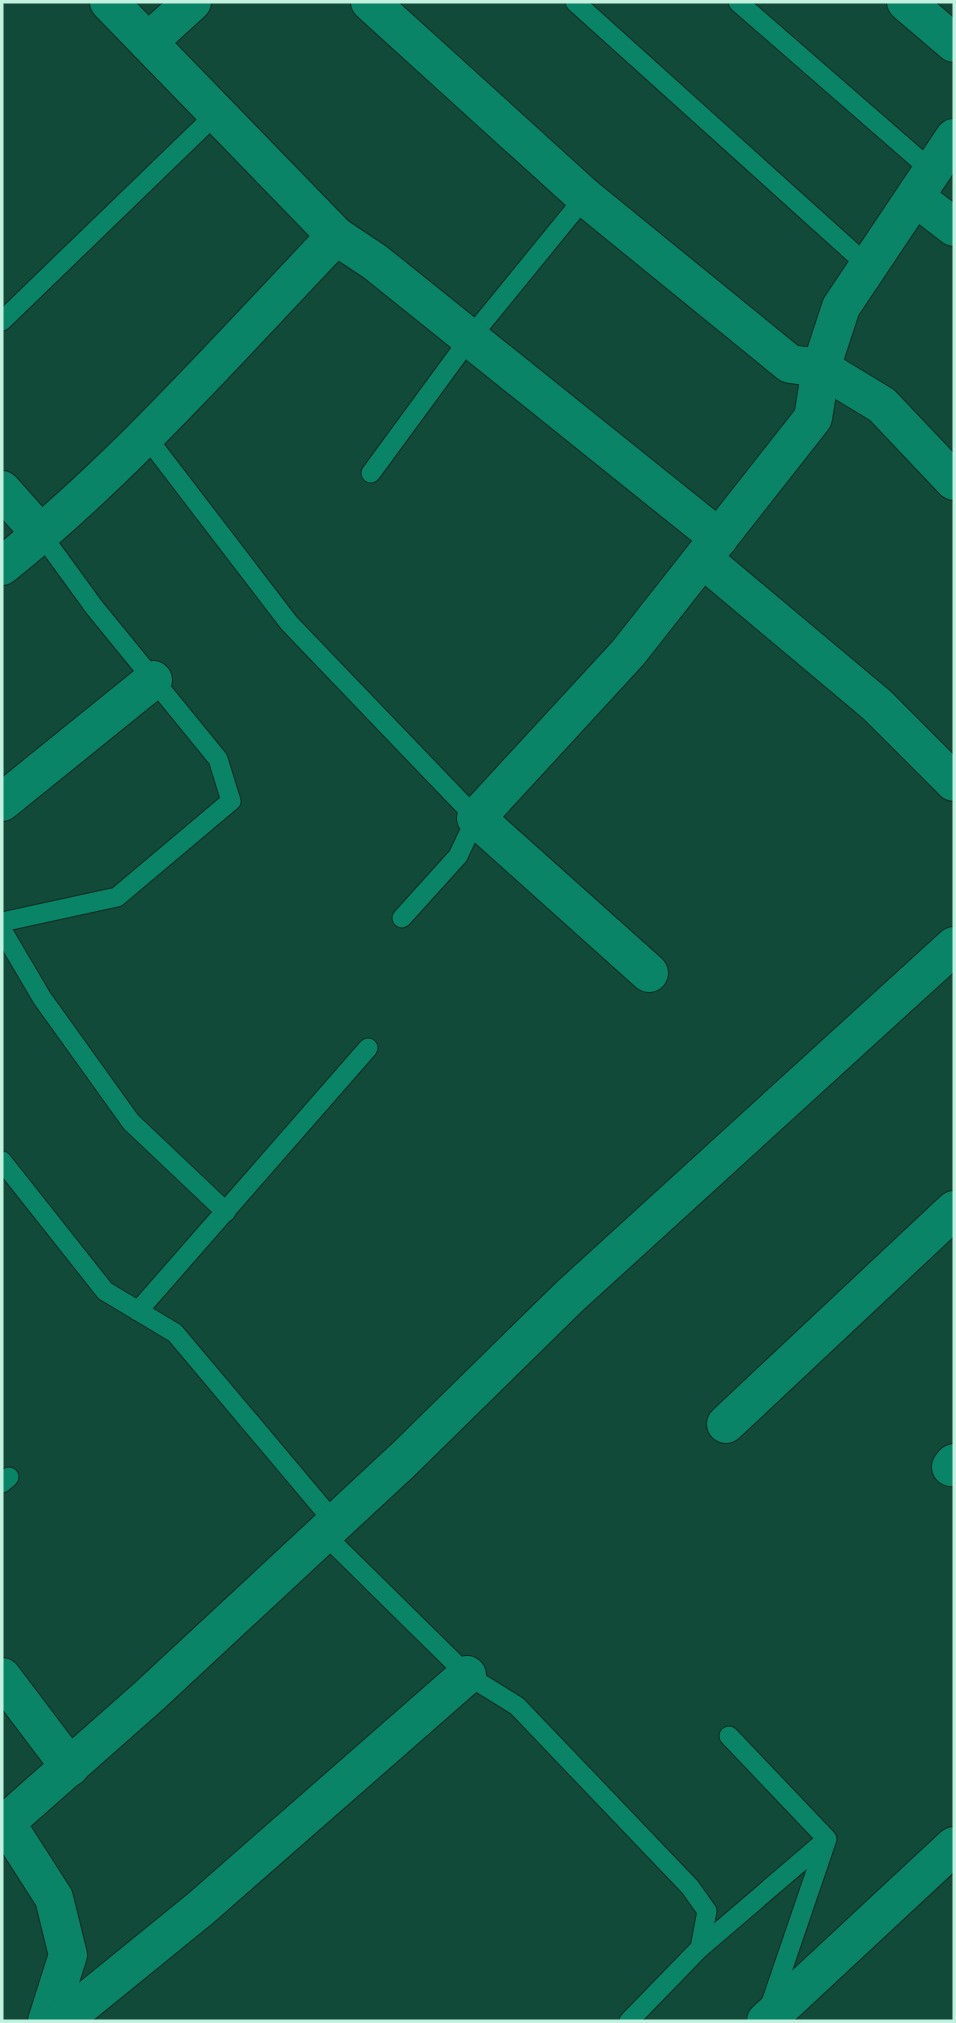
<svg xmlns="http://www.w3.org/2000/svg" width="956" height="2023" viewBox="0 0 956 2023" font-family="'IBM Plex Sans',sans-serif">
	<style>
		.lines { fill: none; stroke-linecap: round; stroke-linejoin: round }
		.service-casing { stroke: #0c2d22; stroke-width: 21 }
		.minor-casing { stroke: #0c2d22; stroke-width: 40 }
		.service { stroke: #098466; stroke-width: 19 }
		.minor { stroke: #098466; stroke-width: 38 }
	</style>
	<rect width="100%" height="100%" fill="#124a39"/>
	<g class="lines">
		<defs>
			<g id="service">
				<path d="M575,2L868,266"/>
				<path d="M738,2L932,171"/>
				<path d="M2,321L217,113"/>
				<path d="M145,435L289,623L476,818L458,856L402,918"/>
				<path d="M371,473L470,338L585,197"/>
				<path d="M2,922L117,897L231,801L218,759L94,607L41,534"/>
				<path d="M2,930L42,998L131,1122L226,1212"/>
				<path d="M2,1161L105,1291L175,1333L335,1523"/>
				<path d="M138,1311L368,1048"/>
				<path d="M2,1483L9,1477"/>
				<path d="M324,1534L467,1675L517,1706L690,1887L707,1911L700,1948L629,2021"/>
				<path d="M729,1736L827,1839L769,2009"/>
				<path d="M700,1948L826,1840"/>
			</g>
			<g id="minor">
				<path d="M109,2L336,236L375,262L719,538"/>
				<path d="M370,2L585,197L790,364L821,368L882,405L954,481"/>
				<path d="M906,2L954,43"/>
				<path d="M148,42L192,2"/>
				<path d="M915,197L954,227"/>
				<path d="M2,490L41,534"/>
				<path d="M703,559L877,705L954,782"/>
				<path d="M2,566C124,468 228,349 336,236"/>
				<path d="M2,802L153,680"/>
				<path d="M649,973L476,818L628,653L813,418L821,368L841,307L954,138"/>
				<path d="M726,1424L954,1210"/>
				<path d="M951,1467L954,1463"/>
				<path d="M2,1677L70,1767"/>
				<path d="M6,1823L54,1898L68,1955L47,2021"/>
				<path d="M2,1826L148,1697L404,1459L569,1297L954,946"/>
				<path d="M62,2021L201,1908L467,1675"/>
				<path d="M766,2021L954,1846"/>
			</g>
		</defs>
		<use href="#service" class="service-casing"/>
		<use href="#minor" class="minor-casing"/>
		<use href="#service" class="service"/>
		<use href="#minor" class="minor"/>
	</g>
	<rect width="956" height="2023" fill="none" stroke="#c3f1df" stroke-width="7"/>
</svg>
